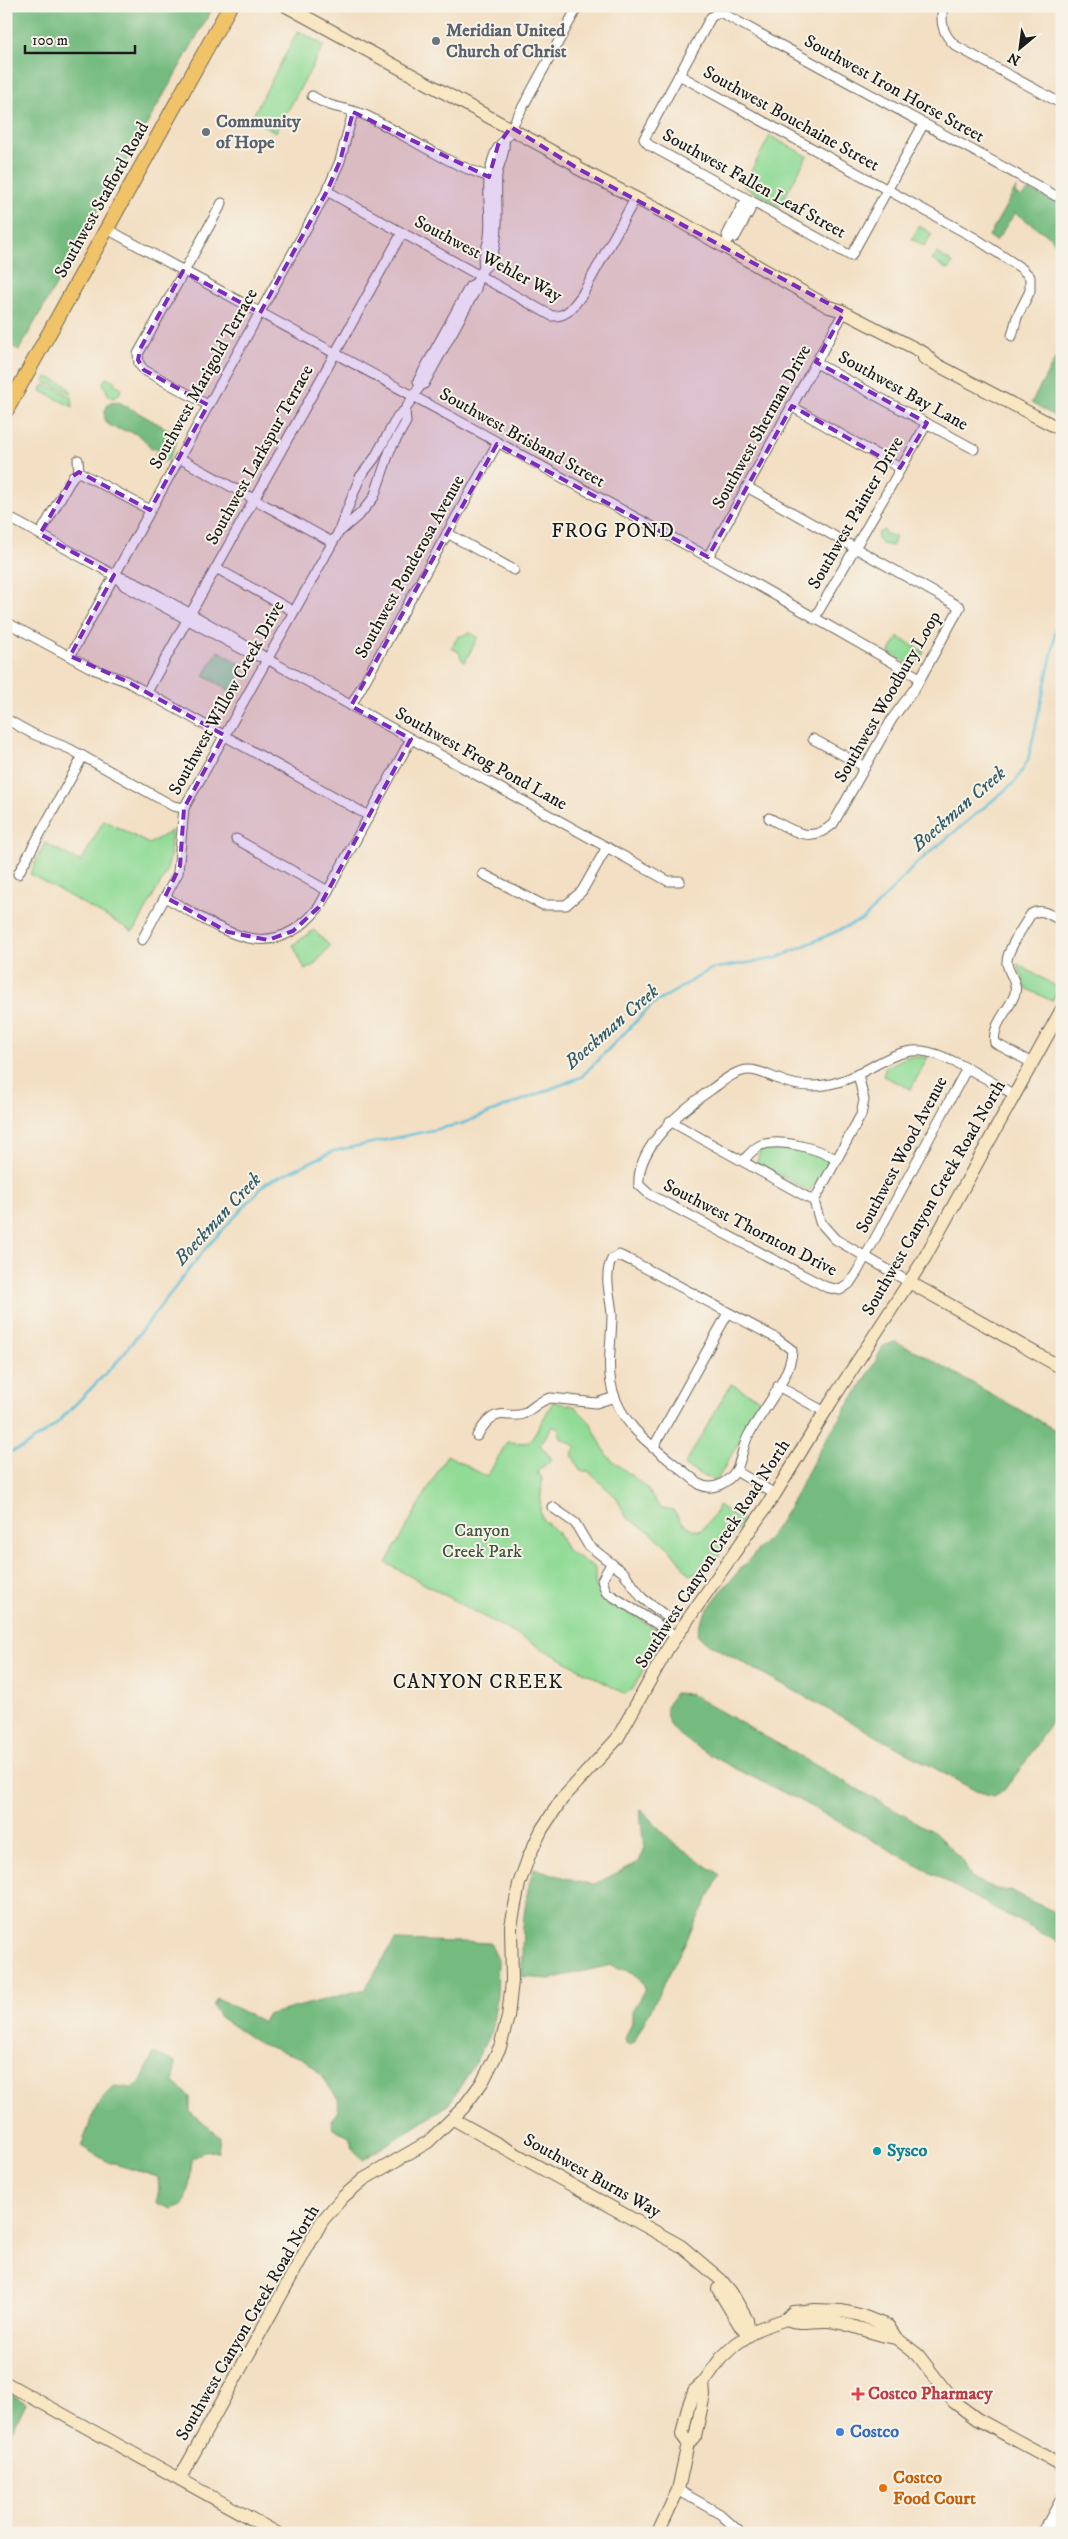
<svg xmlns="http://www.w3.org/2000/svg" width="1068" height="2539" viewBox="0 0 1068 2539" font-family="'IM FELL DW Pica',serif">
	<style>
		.green { fill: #92db97; stroke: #577c5a }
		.forest { fill: #75bb80; stroke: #486c4e }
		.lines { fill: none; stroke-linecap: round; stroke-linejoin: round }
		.stream { stroke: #5abed8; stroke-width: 2.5 }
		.street-casing { stroke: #676056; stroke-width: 11 }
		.secondary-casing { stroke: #676056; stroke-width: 14 }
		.primary-casing { stroke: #676056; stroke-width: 16 }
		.street { stroke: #fff; stroke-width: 9 }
		.secondary { stroke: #f9e7c3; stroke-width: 12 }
		.primary { stroke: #f1c369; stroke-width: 14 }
		.marked { fill: #7b2cbf; fill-opacity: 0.2; stroke: #7b2cbf; stroke-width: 4; stroke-dasharray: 10 6; stroke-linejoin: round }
		.worship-dot { fill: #6b7280; stroke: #f7f3e8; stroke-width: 2 }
		.culture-dot { fill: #0f9aa8; stroke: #f7f3e8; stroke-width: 2 }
		.health-dot { fill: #e0444e; stroke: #f7f3e8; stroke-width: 2 }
		.shop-dot { fill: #3f7fe0; stroke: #f7f3e8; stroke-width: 2 }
		.food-dot { fill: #e8710a; stroke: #f7f3e8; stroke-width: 2 }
		.labels { text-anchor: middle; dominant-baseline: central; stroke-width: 4; stroke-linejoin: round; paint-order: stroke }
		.worship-label { font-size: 18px; font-weight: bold; fill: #5b616d; stroke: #f7f3e8; text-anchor: start }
		.street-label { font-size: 18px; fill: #1c1c1c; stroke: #f7f3e8 }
		.park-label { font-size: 18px; fill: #3f5541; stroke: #f7f3e8 }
		.culture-label { font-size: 18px; font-weight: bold; fill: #0d838f; stroke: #f7f3e8; text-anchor: start }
		.health-label { font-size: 18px; font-weight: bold; fill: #be3a42; stroke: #f7f3e8; text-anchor: start }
		.shop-label { font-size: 18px; font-weight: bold; fill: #366cbe; stroke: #f7f3e8; text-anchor: start }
		.food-label { font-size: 18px; font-weight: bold; fill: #c56008; stroke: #f7f3e8; text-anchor: start }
		.water-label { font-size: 19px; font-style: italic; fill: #355d67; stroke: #f7f3e8 }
		.quarter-label { font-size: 20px; letter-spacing: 1px; fill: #1c1c1c; stroke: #f7f3e8 }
	</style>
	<rect width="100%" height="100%" fill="#f7f3e8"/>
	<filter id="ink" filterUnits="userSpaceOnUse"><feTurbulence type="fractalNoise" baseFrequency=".02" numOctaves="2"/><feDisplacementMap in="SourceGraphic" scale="10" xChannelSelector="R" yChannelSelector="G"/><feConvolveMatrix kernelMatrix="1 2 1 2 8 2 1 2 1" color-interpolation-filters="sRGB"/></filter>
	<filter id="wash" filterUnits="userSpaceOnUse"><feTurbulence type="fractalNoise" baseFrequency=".0096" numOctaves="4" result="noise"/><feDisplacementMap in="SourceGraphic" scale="20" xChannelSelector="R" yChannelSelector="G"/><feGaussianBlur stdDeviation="1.12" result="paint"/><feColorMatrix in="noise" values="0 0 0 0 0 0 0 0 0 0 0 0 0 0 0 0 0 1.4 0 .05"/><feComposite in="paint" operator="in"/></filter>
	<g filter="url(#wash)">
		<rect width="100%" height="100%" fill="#f3dfc3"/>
		<g class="green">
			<path d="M298,31L324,45L276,132L251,119Z"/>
			<path d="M770,136L807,156L780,206L743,186Z"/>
			<path d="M919,226L932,234L924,246L912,239Z"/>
			<path d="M937,253L953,263L948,270L932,260Z"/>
			<path d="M47,377L66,385L72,393L44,382Z"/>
			<path d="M106,378L115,381L114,384L122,388L118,396L112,398L108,394L103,383Z"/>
			<path d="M43,385L59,390L72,397L73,407L41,391Z"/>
			<path d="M177,441L168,460L162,462L154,454Z"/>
			<path d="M884,530L886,534L896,537L892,546C881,544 879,545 877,534Z"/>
			<path d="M470,633L478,637L465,662L462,660L459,652L451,648L458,637Z"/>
			<path d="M898,637L924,652L915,665H911L889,653Z"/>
			<path d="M218,651L245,667L233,692L204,676Z"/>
			<path d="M104,820L149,844L171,831L170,858L166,873L136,928L132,931L30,874L45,843L81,862Z"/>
			<path d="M314,930L330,946L314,965L305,970L293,945Z"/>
			<path d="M1017,964L1059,988L1052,1001L1025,988L1023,978Z"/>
			<path d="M907,1057H928L911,1089L883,1076L886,1067Z"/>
			<path d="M760,1148H796L828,1156L825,1175L809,1191L757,1163Z"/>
			<path d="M731,1384L762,1401L716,1482L684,1466Z"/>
			<path d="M553,1402L574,1406L590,1422L607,1456L648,1489L659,1507L673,1510C682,1522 686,1529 701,1531L716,1512L718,1505L743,1521L703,1577L700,1573L689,1574L669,1548L650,1532L627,1518L616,1497L588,1471H580L572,1454L577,1447L561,1438L558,1428L552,1427L540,1445L552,1459L537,1472L542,1478L540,1511L543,1520L557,1532L567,1550L595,1568V1584L600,1593L657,1630L661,1636L633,1689L625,1694L386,1563L447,1455L487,1477L507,1442L527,1443L532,1439Z"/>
		</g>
		<g class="forest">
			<path d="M6,6H214L19,350L6,342Z"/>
			<path d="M1016,188L1015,194L1021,197L1029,190L1047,198H1059L1062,192V250L1049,236L1015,213L996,241L989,236Z"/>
			<path d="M1062,347V420L1031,403Z"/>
			<path d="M119,402L178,435L164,448L151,449C136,423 118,436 106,422C103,415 105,409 109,403Z"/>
			<path d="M895,1342L916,1351L1062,1434V1704L1024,1764L1004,1790L994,1796L976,1791L704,1641L697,1634C700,1605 758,1554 776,1528C795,1500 808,1469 825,1441C844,1409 868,1380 883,1346Z"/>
			<path d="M675,1693L690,1694L935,1833L963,1861L971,1878L996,1889L1014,1892L1062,1916V1944C971,1897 883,1845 793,1797C764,1782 691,1750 672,1727C663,1715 666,1704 675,1693Z"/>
			<path d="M640,1809L675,1844L720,1875L638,2034L634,2043L627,2045L625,2039L632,2022V2011L645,1989L641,1980L631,1972L611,1965L549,1979L522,1977C522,1940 522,1903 534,1868L577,1882L595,1884L639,1862L644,1850Z"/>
			<path d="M395,1940L490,1943L498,1960L497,1994L492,2029L474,2065L449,2104L363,2160L353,2149L349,2136L333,2129L331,2120L338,2111L339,2100L315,2068L302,2058L260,2044L220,2017L213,2006L217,1998L263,2022L267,2015L365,1989Z"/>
			<path d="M154,2053L175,2062L174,2082L190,2097V2112L220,2137L218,2151L203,2152L192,2159L190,2182L184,2204L172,2209L156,2203L159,2190L158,2177L108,2162L81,2146L98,2103L114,2086L132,2088L141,2081Z"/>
			<path d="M6,2392L26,2403L6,2443Z"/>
		</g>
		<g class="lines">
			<path class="stream" d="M6,1453L23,1448L54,1426L117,1362L205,1249L266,1183L334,1151L461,1124L581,1077L652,1005L711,969L777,958L864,919L917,863L1016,781L1028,760L1052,653L1062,590"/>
		</g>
	</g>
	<g filter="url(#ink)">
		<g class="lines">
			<defs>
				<g id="street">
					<path d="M943,6C940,23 943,35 956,46L1062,104"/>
					<path d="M679,75L975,238L1021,268L1030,277V291L1017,317L1012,336"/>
					<path d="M312,96C332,110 349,107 369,117C409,137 447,164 490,177"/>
					<path d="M924,123L851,256L649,145L644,139L711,17L719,12L722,13L1056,196"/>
					<path d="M327,191L552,316C568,317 573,306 582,295L636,197"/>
					<path d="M107,229L708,557L920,678"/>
					<path d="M728,239L735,237L750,210V201"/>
					<path d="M725,246L728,239L727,235L742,206L750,201"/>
					<path d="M484,267C481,258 488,247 489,237C492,216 486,193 490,172C492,161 495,148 504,141L578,6"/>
					<path d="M816,363L974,449"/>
					<path d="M420,386L418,381L470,286L476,283"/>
					<path d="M208,405L144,370L139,364L138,354L222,203"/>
					<path d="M791,406L900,468"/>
					<path d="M179,458L332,542"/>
					<path d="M78,460L79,472"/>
					<path d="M747,487L960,607L915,688L892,719L833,824C810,845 792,830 769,818"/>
					<path d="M6,516L114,575"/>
					<path d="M338,533L361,513L374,497L390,450L406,422L405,410"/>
					<path d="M447,533L514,570"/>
					<path d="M40,534L73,476L79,472L150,510"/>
					<path d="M708,557L844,312"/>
					<path d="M216,568L293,611"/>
					<path d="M814,619L927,423"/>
					<path d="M6,622L93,669L126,681L369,816"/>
					<path d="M70,656L327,191L340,161L353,112"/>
					<path d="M267,658L253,655L125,586L114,575C135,581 154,593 173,604C208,623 242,643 276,664L668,881H680"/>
					<path d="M147,692L402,233"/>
					<path d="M351,706L497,444"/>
					<path d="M6,719L33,734L70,749L173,806L184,808"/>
					<path d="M813,739L865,767"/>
					<path d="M236,839L328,891"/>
					<path d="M18,874L83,756"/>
					<path d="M483,874L543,905H566L582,891L607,847"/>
					<path d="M165,897C219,927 269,970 319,907L411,739"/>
					<path d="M142,940L178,873L184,808L338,533L360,477L374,459L398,416L405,410L420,386L424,384L476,289C476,280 482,268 489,264C502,234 495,206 497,175C498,164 506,153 504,141"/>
					<path d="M1032,1063L995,1043C991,1024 1011,1009 1015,993C1018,982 1008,973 1007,963C1006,951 1025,924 1031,914C1042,907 1051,916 1062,921"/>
					<path d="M966,1070L857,1272L849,1284L840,1290L826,1287L649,1194L639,1185C636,1146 684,1108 712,1089C723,1081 736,1070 749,1070C759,1070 769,1076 778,1079C797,1087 818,1088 838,1082C867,1075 891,1048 922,1051C946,1053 992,1083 1015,1095"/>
					<path d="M670,1121L814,1201"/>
					<path d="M744,1160C749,1154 754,1148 761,1145C781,1138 820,1149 837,1160"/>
					<path d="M814,1201L861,1115L864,1100L858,1074"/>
					<path d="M814,1201L820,1222L835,1239L909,1282"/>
					<path d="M619,1255L634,1262L776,1338L792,1350C792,1376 761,1412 748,1436C743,1445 741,1464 735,1472C727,1483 712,1492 699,1484C664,1453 615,1429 610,1376C608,1356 612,1335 612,1315C611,1297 603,1276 612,1259Z"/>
					<path d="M778,1386L825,1412"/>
					<path d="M477,1436C484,1424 492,1412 508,1415C513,1415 518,1416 523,1414C533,1409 539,1400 551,1398L596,1403L615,1397"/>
					<path d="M653,1448L728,1313"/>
					<path d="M736,1471L775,1494"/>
					<path d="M552,1507L575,1523L588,1545L624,1573L642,1598L666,1616"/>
					<path d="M611,1564L602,1580L606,1592L676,1636"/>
					<path d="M678,2490L720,2514L741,2533"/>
					<path d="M1042,2533L1062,2497"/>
					<path d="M1050,2533L1062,2512"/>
				</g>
				<g id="secondary">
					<path d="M286,6L575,164L577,168L674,218L829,307L840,310L924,353L931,360"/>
					<path d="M924,358L1062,430"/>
					<path d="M909,1282L1062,1368"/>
					<path d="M453,2119L681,2246L721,2280L731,2292L747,2320L749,2335"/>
					<path d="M718,2289L739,2324L749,2335"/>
					<path d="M786,2319C800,2325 813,2320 828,2321C852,2323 872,2335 896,2338"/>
					<path d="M6,2383L277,2533"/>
					<path d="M688,2443L682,2435L688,2407L694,2391L703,2383L721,2358L736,2344L758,2329L786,2319L793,2312L815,2310L842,2311L860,2315L888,2326L896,2338L918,2355L954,2402L977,2419L1062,2465"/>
					<path d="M180,2478L322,2221L343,2197L364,2179L428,2142L463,2108L483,2081L500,2047L508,2017L512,1981L511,1926L519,1884L529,1856L542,1829L562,1799L617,1739L668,1648L775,1494L831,1402L924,1259L1062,1009"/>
					<path d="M658,2533L678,2490L688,2443L695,2437L704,2395L703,2383"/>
				</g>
				<path id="primary" d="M6,411L230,6"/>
			</defs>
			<use href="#street" class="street-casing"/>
			<use href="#secondary" class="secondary-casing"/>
			<use href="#primary" class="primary-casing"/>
			<use href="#street" class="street"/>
			<use href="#secondary" class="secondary"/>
			<use href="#primary" class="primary"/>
		</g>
	</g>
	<path class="marked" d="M353,112L489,177L498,145L511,127L524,135L577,168L844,312L816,362L927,423L900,468L792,406L708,557L497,444L351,706L411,739L319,907L293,931L268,940L228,932L165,897L180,866L184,808L224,735L126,681L70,656L114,575L40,534L73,476L79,472L150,510L208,405L144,370L138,360L140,349L183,271L260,313L327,191L340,161Z"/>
	<g class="worship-dot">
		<circle cx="436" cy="41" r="5"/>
		<circle cx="206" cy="132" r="5"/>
	</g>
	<circle class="culture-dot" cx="877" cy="2151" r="5"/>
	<path class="health-dot" d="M855.5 2386.5h5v5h5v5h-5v5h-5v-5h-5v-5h5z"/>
	<circle class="shop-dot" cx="840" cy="2432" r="5"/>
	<circle class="food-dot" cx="883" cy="2488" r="5"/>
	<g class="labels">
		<g class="worship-label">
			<text x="446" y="31">Meridian United<tspan x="446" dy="21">Church of Christ</tspan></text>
			<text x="216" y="122">Community<tspan x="216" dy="21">of Hope</tspan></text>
		</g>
		<g class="street-label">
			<text transform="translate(894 89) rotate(29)">Southwest Iron Horse Street</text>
			<text transform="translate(791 119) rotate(29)">Southwest Bouchaine Street</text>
			<text transform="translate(754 184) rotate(29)">Southwest Fallen Leaf Street</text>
			<text transform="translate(102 200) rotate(-61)">Southwest Stafford Road</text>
			<text transform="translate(488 259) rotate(28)">Southwest Wehler Way</text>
			<text transform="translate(204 379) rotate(-61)">Southwest Marigold Terrace</text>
			<text transform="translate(903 391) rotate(29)">Southwest Bay Lane</text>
			<text transform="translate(762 427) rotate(-61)">Southwest Sherman Drive</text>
			<text transform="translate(522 438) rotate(29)">Southwest Brisband Street</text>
			<text transform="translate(260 455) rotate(-61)">Southwest Larkspur Terrace</text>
			<text transform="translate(856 513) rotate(-60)">Southwest Painter Drive</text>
			<text transform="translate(410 567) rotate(-61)">Southwest Ponderosa Avenue</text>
			<text transform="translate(888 697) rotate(-60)">Southwest Woodbury Loop</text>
			<text transform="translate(227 698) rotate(-61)">Southwest Willow Creek Drive</text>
			<text transform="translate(481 759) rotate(29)">Southwest Frog Pond Lane</text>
			<text transform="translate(902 1155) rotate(-62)">Southwest Wood Avenue</text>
			<text transform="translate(934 1198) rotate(-60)">Southwest Canyon Creek Road North</text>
			<text transform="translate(750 1228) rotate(27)">Southwest Thornton Drive</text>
			<text transform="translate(713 1554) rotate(-57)">Southwest Canyon Creek Road North</text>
			<text transform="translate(592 2176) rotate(29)">Southwest Burns Way</text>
			<text transform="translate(248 2323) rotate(-60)">Southwest Canyon Creek Road North</text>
		</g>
		<g class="park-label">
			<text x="482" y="1531">Canyon<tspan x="482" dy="21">Creek Park</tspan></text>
		</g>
		<g class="culture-label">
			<text x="887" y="2151">Sysco</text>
		</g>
		<g class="health-label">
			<text x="868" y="2394">Costco Pharmacy</text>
		</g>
		<g class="shop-label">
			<text x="850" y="2432">Costco</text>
		</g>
		<g class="food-label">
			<text x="893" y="2478">Costco<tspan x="893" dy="21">Food Court</tspan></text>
		</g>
		<g class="water-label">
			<text transform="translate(959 809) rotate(-41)">Boeckman Creek</text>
			<text transform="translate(612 1027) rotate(-41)">Boeckman Creek</text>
			<text transform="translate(218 1219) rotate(-47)">Boeckman Creek</text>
		</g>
		<g class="quarter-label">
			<text x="613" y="531">FROG POND</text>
			<text x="478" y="1682">CANYON CREEK</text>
		</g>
	</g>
	<rect width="1068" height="2539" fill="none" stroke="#f7f3e8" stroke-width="25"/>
	<g transform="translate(1020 48) rotate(209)" stroke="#f7f3e8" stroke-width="4" paint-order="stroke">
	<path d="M0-4L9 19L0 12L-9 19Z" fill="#1c1c1c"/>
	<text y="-8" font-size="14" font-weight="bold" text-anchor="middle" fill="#1c1c1c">N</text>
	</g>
	<path d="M25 45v8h110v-8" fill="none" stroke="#1c1c1c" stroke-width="2.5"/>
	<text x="32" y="45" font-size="15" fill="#1c1c1c" stroke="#f7f3e8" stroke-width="4" paint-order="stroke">100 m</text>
</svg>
